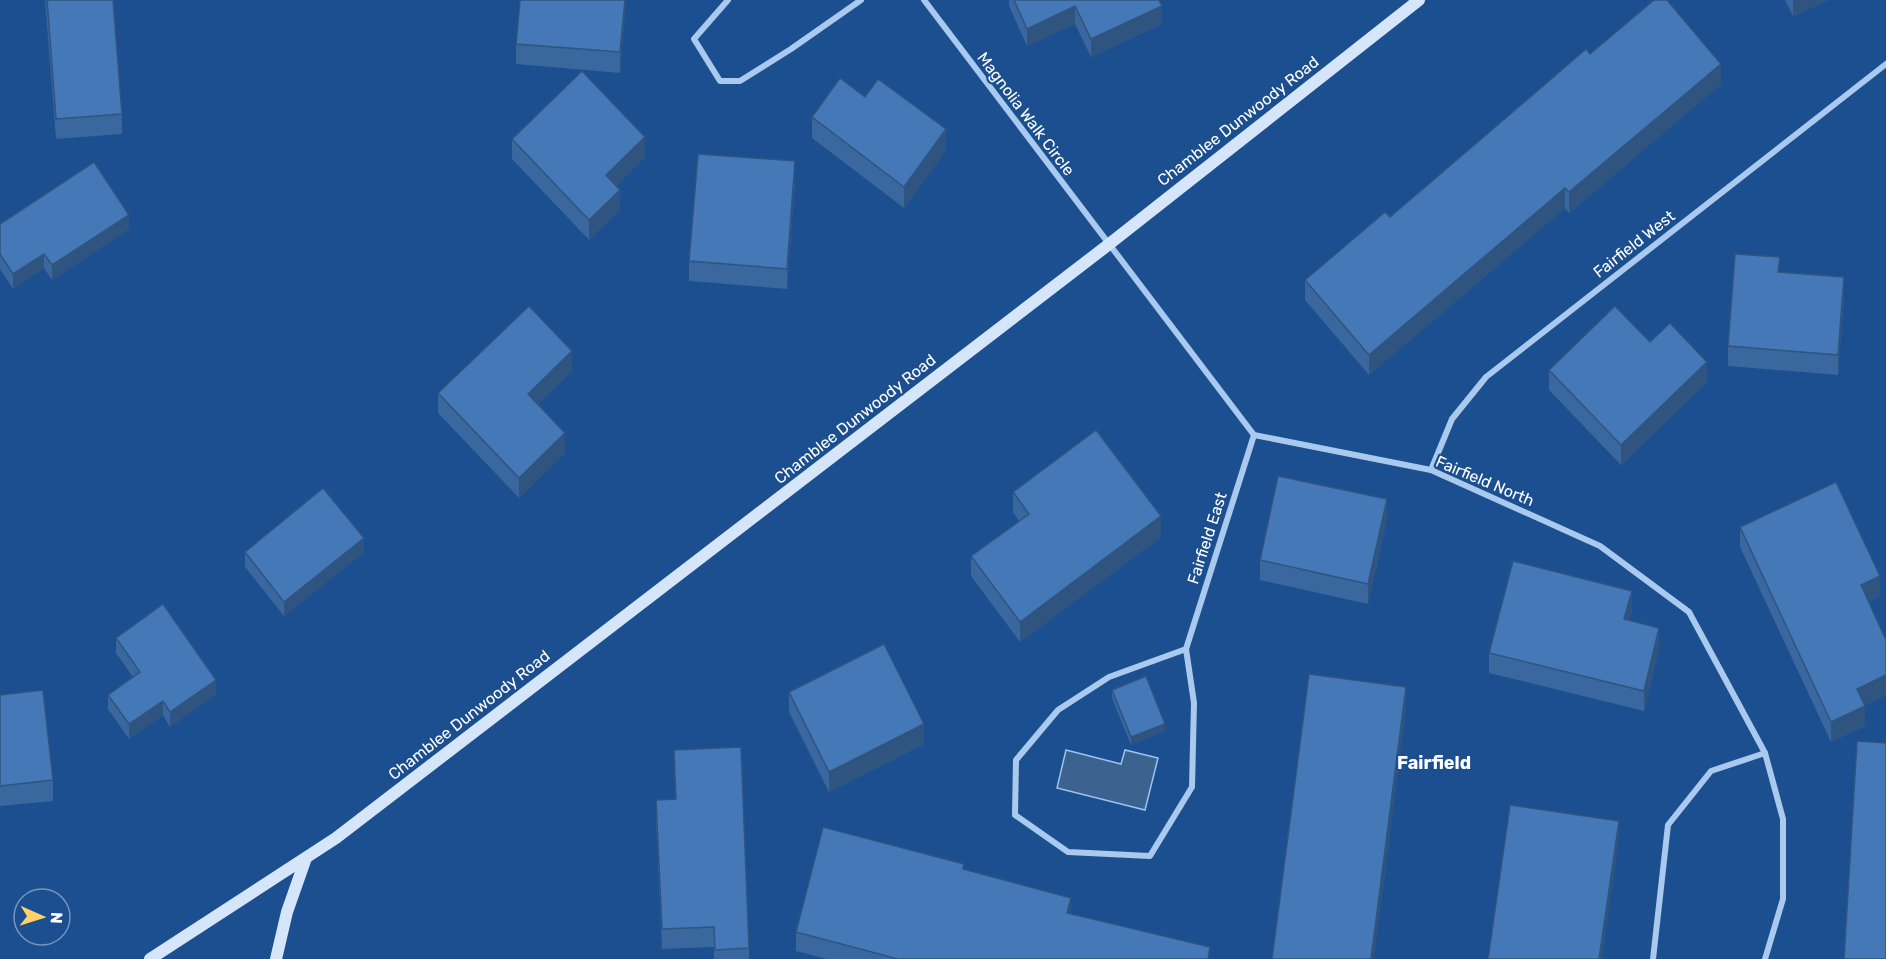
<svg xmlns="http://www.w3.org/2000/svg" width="1886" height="959" viewBox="0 0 1886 959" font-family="Rubik,sans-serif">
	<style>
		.water { fill: #3c6290; stroke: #9cc4f0; stroke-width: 1.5 }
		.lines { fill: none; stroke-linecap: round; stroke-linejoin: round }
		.street { stroke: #a9c9ee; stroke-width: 6 }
		.secondary { stroke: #d6e6fa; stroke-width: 12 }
		.wall { fill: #3a679d }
		.shaded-wall { fill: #305480 }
		.building { fill: #4478b7; stroke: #305480; stroke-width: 1.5 }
		.labels { text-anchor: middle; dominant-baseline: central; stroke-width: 4.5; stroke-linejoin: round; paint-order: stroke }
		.street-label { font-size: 16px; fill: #fff; stroke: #1b4f8f }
		.neighbourhood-label { font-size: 18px; font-weight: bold; fill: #fff; stroke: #1b4f8f }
	</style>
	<rect width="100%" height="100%" fill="#1b4f8f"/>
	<path class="water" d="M1066,750L1121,764L1125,750L1158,758L1145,810L1057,788Z"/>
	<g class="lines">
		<g class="street">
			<path d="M728,0L694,39L720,81H740L791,49L861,0"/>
			<path d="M924,0L1254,435L1431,470L1600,546L1689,612L1765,753"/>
			<path d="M1431,470L1452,419L1486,377L1886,64"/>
			<path d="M1186,649L1194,703L1192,787L1150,856L1068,852L1015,815L1016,760L1058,710L1109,677Z"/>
			<path d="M1186,649L1254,435"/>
			<path d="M1653,959L1668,825L1711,771L1765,753L1783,819V899L1765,959"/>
		</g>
		<g class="secondary">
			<path d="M150,959L336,838L1108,245L1419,0"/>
			<path d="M276,959L287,912L306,858"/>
		</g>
	</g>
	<g class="wall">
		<path d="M45,0H113L122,114V134L56,139Z"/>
		<path d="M626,0L620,73L516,64V44Z"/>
		<path d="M1009,0H1159L1162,24L1091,57L1075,24L1027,46L1009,6Z"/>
		<path d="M1785,0H1829L1793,16Z"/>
		<path d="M1590,54L1721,84L1569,213L1565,208L1369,375L1305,300V280L1390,217Z"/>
		<path d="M812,117L946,150L904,208L812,138Z"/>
		<path d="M512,139L645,157L616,186L620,210L589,240L512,159Z"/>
		<path d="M795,181L787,289L689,281V261Z"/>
		<path d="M0,224L129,229L52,280L44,268L13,289L0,269Z"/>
		<path d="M1780,272L1844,298L1838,375L1728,366V346Z"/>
		<path d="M1650,342L1707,382L1621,465L1549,390V370Z"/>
		<path d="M572,371L537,405L565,453L519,498L438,413V393Z"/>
		<path d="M1013,492L1161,537L1020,642L971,576V556L1019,521L1013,512Z"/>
		<path d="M1387,519L1368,604L1260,580V560Z"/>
		<path d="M1740,527L1880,596L1868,602L1886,695L1865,705V726L1831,742L1740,547Z"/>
		<path d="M245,552H364L284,616L245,567Z"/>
		<path d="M1632,611L1629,620L1659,648L1644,711L1489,673V653Z"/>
		<path d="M116,638L216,694L170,727L163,715L129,739L108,709V695L133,677L116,653Z"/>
		<path d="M1112,690L1165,731L1131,745L1112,698Z"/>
		<path d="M789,692L924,744L829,792L789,712Z"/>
		<path d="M0,695L53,780V801L0,806Z"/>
		<path d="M674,750L749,948V959H714V947L662,949L656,820V800L675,799Z"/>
		<path d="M964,869L1071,914L1210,959H827L796,951V932Z"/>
	</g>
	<g class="shaded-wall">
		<path d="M625,0H626L620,73V52Z"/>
		<path d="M1793,0H1829L1793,16Z"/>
		<path d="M1075,6V24L1027,46V29Z"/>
		<path d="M1162,6V24L1091,57V39Z"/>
		<path d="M1721,64V84L1569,213V192Z"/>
		<path d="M946,129V150L904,208V187Z"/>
		<path d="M645,137V157L606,196V175Z"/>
		<path d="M795,161V181L787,289V269Z"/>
		<path d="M1565,188V208L1369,375V355Z"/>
		<path d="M620,190V210L589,240V220Z"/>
		<path d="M129,215V229L52,280V265Z"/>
		<path d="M44,254V268L13,289V274Z"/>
		<path d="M1844,277V298L1838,375V355Z"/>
		<path d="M572,351V371L528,414V394Z"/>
		<path d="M1707,362V382L1621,465V445Z"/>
		<path d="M565,433V453L519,498V478Z"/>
		<path d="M1387,499V519L1368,604V584Z"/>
		<path d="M1161,516V537L1020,642V622Z"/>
		<path d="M364,538V552L284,616V602Z"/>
		<path d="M1880,576V596L1861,606V585Z"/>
		<path d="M1632,591V611L1624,639V619Z"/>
		<path d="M1659,628V648L1644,711V691Z"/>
		<path d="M1886,675V695L1857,709V689Z"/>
		<path d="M216,680V694L170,727V712Z"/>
		<path d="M1406,687V711L1374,959H1371Z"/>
		<path d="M163,701V715L129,739V724Z"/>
		<path d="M1865,706V726L1831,742V722Z"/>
		<path d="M924,724V744L829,792V772Z"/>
		<path d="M1165,724V731L1131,745V737Z"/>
		<path d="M1619,821V841L1602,959H1599Z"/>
		<path d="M1071,898V917L1067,913Z"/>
	</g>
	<g class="building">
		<path d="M47,0H113L122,114L56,119Z"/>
		<path d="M520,0H625L620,52L516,44Z"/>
		<path d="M1014,0H1159L1162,6L1091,39L1075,6L1027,29Z"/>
		<path d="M1654,0H1667L1721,64L1569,192L1565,188L1369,355L1305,280L1385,212L1390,217L1586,49L1590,54Z"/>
		<path d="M582,71L645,137L606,175L620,190L589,220L512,139Z"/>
		<path d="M840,78L865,97L878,79L946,129L904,187L812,117Z"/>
		<path d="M698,154L795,161L787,269L689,261Z"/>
		<path d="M94,162L129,215L52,265L44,254L13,274L0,254V224Z"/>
		<path d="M1735,254L1780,257L1778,272L1844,277L1838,355L1728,346Z"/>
		<path d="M529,306L572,351L528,394L565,433L519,478L438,393Z"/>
		<path d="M1615,306L1650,342L1670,323L1707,362L1621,445L1549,370Z"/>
		<path d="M1096,430L1161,516L1020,622L971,556L1029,514L1013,492Z"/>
		<path d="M1278,476L1387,499L1368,584L1260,560Z"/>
		<path d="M1836,482L1880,576L1861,585L1886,640V675L1857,689L1865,706L1831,722L1740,527Z"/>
		<path d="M323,488L364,538L284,602L245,552Z"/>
		<path d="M1513,561L1632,591L1624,619L1659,628L1644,691L1489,653Z"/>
		<path d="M163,604L216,680L170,712L163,701L129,724L108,695L140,672L116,638Z"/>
		<path d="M884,644L924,724L829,772L789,692Z"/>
		<path d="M1309,674L1406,687L1371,959H1272Z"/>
		<path d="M1146,676L1165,724L1131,737L1112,690Z"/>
		<path d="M43,690L53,780L0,786V695Z"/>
		<path d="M1857,741L1886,743V959H1844Z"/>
		<path d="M741,747L749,948L715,950L714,927L662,929L656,800L676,799L674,750Z"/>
		<path d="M1510,805L1619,821L1599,959H1488Z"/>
		<path d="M823,827L964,864L963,869L1071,898L1067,913L1210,947L1208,959H898L796,932Z"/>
	</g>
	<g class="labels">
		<g class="street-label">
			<text transform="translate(1026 114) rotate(53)">Magnolia Walk Circle</text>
			<text transform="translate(1238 121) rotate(-38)">Chamblee Dunwoody Road</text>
			<text transform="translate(1634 244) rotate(-38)">Fairfield West</text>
			<text transform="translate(855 419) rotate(-38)">Chamblee Dunwoody Road</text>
			<text transform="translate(1485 481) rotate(23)">Fairfield North</text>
			<text transform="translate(1207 538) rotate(-72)">Fairfield East</text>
			<text transform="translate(469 715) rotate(-38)">Chamblee Dunwoody Road</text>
		</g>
		<g class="neighbourhood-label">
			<text x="1434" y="763">Fairfield</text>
		</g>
	</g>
	<g transform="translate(42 917) rotate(93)"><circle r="28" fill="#1b4f8f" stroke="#7695bc" stroke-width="1.5"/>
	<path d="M0-4.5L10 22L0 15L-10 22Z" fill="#ffd166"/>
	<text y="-9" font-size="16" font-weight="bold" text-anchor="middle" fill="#ffffff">N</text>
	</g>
</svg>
